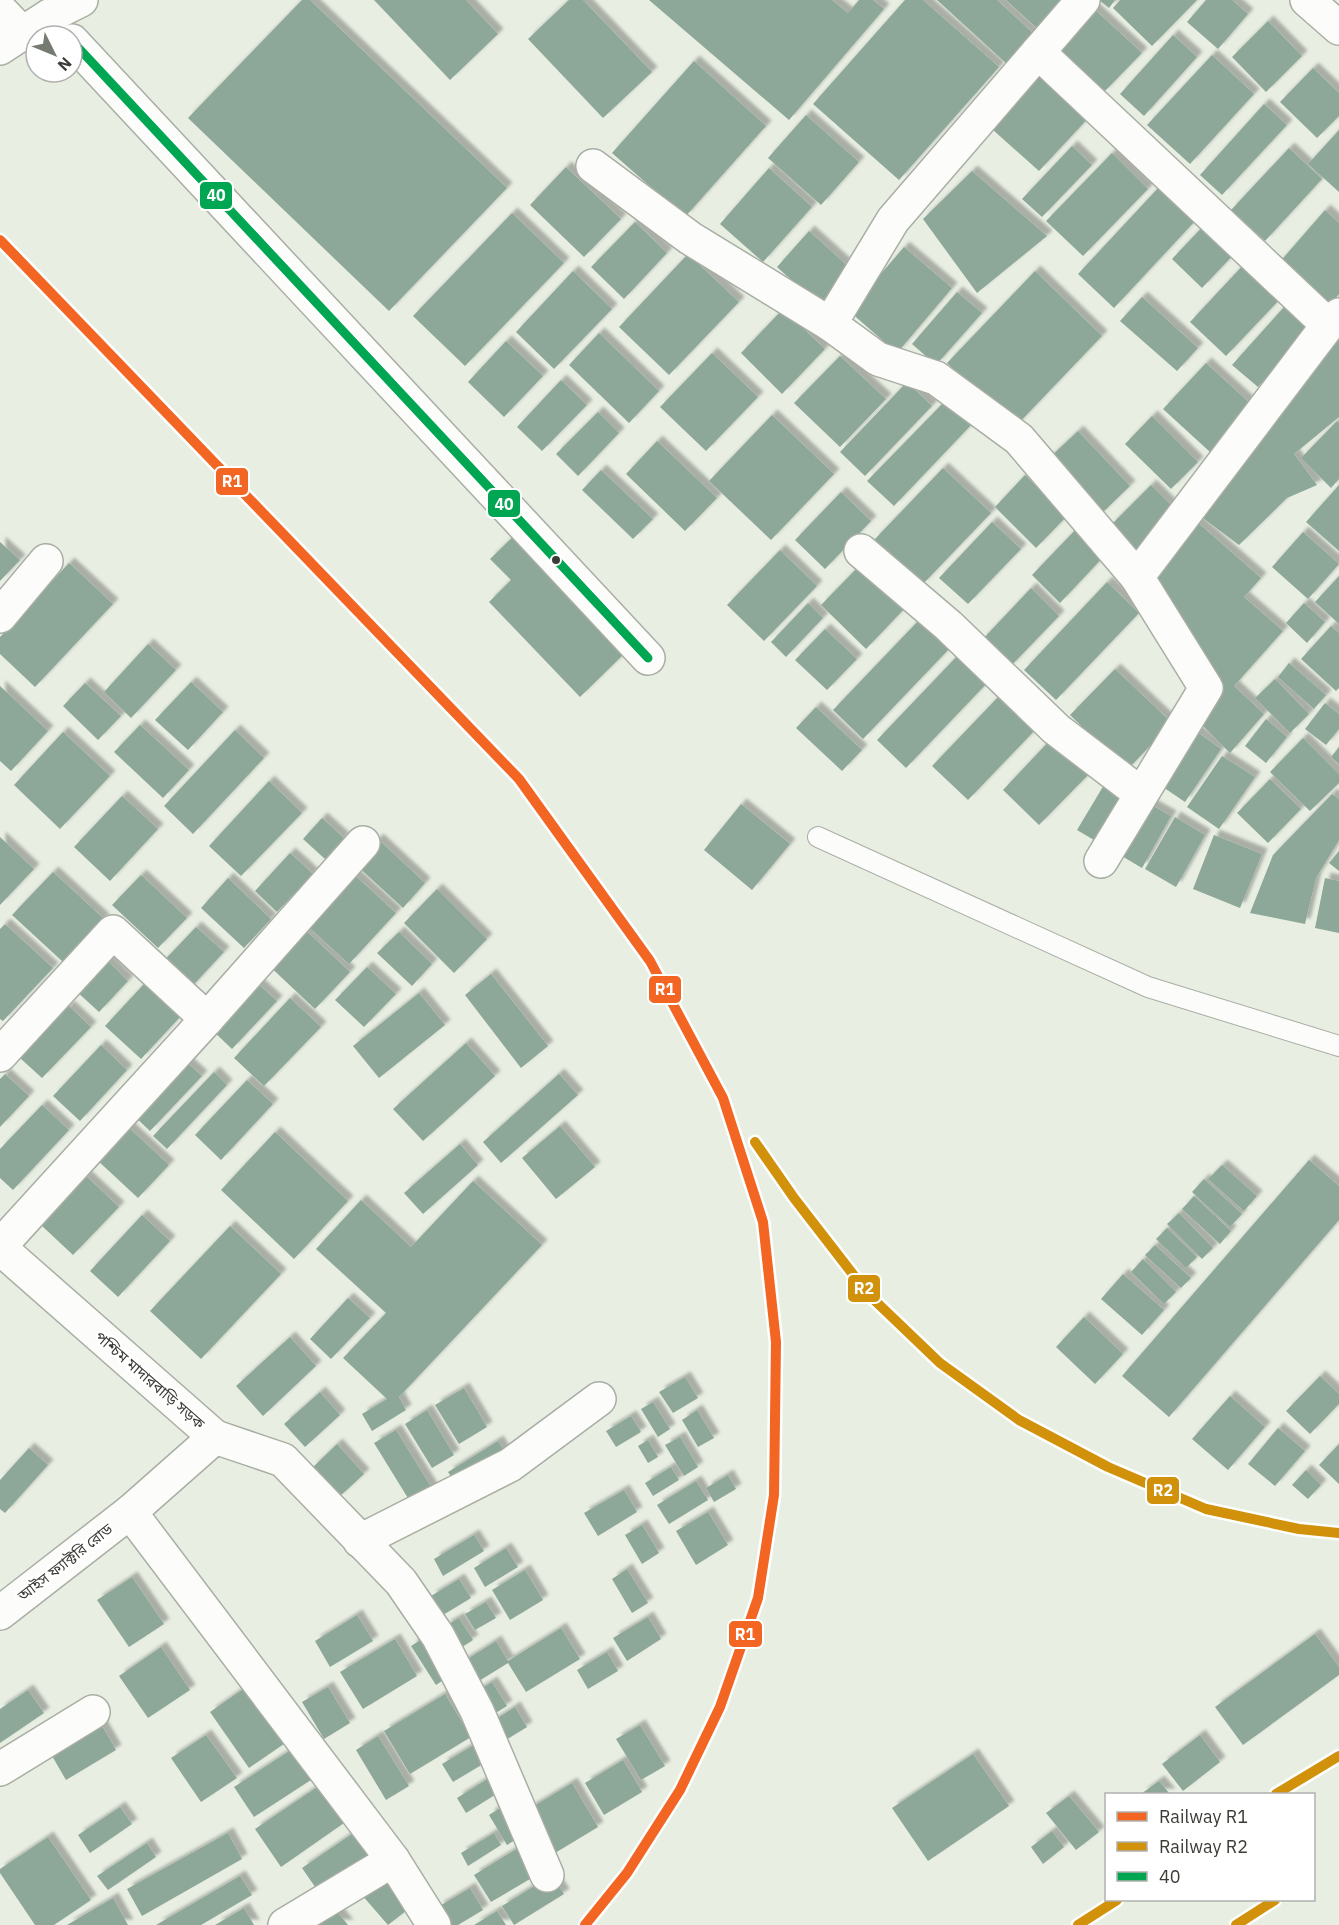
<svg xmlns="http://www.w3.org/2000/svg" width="1339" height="1925" viewBox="0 0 1339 1925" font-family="'IBM Plex Sans','Noto Sans Bengali',sans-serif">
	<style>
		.building { fill: #8da798; filter: url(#shadow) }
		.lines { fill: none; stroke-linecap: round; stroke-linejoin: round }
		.service-casing { stroke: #a9aea4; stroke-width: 22 }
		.minor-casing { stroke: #a9aea4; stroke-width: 36 }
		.tertiary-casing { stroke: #a9aea4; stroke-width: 36 }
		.secondary-casing { stroke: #a9aea4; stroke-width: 36 }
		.service { stroke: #fcfcfb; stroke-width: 20 }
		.minor { stroke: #fcfcfb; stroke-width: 33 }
		.tertiary { stroke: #fcfcfb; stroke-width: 33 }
		.secondary { stroke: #fcfcfb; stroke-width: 33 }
		.bus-1-casing { stroke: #fff; stroke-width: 14 }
		.bus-1 { stroke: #00a651; stroke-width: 9 }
		.rail-1-casing { stroke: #fff; stroke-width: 15 }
		.rail-2-casing { stroke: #fff; stroke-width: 15 }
		.rail-1 { stroke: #f26522; stroke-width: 10 }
		.rail-2 { stroke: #d1910b; stroke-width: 10 }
		.bus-dot { fill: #393d35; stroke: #fff; stroke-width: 2 }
		.labels { text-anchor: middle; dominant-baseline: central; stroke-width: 6; stroke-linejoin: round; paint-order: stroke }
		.street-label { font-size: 15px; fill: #393d35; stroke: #fff }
		.line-badge { stroke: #fff; stroke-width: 2 }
		.badge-label { font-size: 16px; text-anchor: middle; font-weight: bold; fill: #fff }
	</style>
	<defs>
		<filter id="shadow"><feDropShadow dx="5.5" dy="-5.5" stdDeviation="1.5" flood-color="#0004"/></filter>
	</defs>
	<rect width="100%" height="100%" fill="#e8eee2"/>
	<g class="building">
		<path d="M302,0H310L507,188L389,311L188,118Z"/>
		<path d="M374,0H466L498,34L450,80Z"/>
		<path d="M569,0H583L652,72L603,118L528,39Z"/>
		<path d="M649,0H832L848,13L859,0H873L884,9L789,120Z"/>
		<path d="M905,0H923L999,67L899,180L813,104Z"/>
		<path d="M937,0H997L1036,36L1009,66Z"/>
		<path d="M1006,0H1071L1041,32Z"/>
		<path d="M1099,0H1115L1109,8Z"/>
		<path d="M1120,0H1197L1152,46L1113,8Z"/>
		<path d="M1206,0H1232L1248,14L1218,49L1187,22Z"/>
		<path d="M1093,8L1142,53L1103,93L1055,48Z"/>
		<path d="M1268,21L1302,56L1266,92L1232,57Z"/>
		<path d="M1173,35L1197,57L1144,116L1120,94Z"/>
		<path d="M1212,55L1254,94L1190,164L1147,125Z"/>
		<path d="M694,61L766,126L685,217L612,153Z"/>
		<path d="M1037,62L1093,113L1039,171L983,121Z"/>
		<path d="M1313,68L1339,93V116L1317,138L1280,102Z"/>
		<path d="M1264,104L1287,125L1222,195L1200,175Z"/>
		<path d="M806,115L859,162L821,205L768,158Z"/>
		<path d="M1339,130V192L1308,164Z"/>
		<path d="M1072,146L1092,165L1042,217L1022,199Z"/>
		<path d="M1289,148L1322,179L1265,241L1231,210Z"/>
		<path d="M1112,153L1148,189L1083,256L1046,221Z"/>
		<path d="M566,167L621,219L584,257L530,205Z"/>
		<path d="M769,168L812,207L763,262L720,224Z"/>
		<path d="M972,171L1047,236L977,293L923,219Z"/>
		<path d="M1160,186L1196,220L1114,308L1078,274Z"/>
		<path d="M1325,210L1339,223V294L1328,307L1278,264Z"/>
		<path d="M512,213L564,263L465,366L413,316Z"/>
		<path d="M1208,221L1238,250L1202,288L1172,259Z"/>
		<path d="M635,222L667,253L624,299L591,267Z"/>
		<path d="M809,231L851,269L819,305L777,267Z"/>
		<path d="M904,247L952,288L897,353L849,311Z"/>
		<path d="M688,254L739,302L669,375L619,327Z"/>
		<path d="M1246,262L1283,296L1226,356L1190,322Z"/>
		<path d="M573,271L612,309L554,369L516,332Z"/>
		<path d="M1035,271L1102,336L1014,428L947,363Z"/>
		<path d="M957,292L982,313L936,365L912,344Z"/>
		<path d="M1142,297L1198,348L1177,371L1120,321Z"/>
		<path d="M1284,307L1309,329L1258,387L1232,365Z"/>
		<path d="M783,309L825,349L782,394L741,353Z"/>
		<path d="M1339,322V417L1294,454L1317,485L1287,498L1239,545L1196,513Z"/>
		<path d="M599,333L659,391L629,423L569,365Z"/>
		<path d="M506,341L543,376L504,417L468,382Z"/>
		<path d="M712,353L758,397L706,451L660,407Z"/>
		<path d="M840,356L886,399L840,447L794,403Z"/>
		<path d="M1206,363L1252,405L1210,452L1163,409Z"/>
		<path d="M561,380L587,405L542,451L517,427Z"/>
		<path d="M907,382L932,406L865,476L840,452Z"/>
		<path d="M948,398L973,423L894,506L867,481Z"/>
		<path d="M598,412L619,433L578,476L556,454Z"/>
		<path d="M772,415L834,474L771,540L709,481Z"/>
		<path d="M1152,416L1198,462L1171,489L1125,444Z"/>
		<path d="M1337,421L1339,423V479L1331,488L1301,458Z"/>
		<path d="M1078,431L1130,486L1099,516L1046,461Z"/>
		<path d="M657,441L717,498L685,531L626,474Z"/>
		<path d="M943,468L991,513L922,585L874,540Z"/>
		<path d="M601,470L653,519L633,539L582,490Z"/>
		<path d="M1025,475L1067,516L1036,548L995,507Z"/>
		<path d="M1151,485L1180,514L1139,555L1110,526Z"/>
		<path d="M1339,485V551L1306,522Z"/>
		<path d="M841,492L871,521L825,569L795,540Z"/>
		<path d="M1196,521L1261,578L1244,597L1283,631L1234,686L1264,714L1230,753L1192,715L1212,686L1146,583Z"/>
		<path d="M992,522L1021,549L968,604L939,578Z"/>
		<path d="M1080,525L1108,552L1060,603L1032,575Z"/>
		<path d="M1303,532L1339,564L1308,599L1272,567Z"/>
		<path d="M515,535L625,653L580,697L489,602L511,580L490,559Z"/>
		<path d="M0,542L20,560L0,581Z"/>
		<path d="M780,550L817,586L764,641L727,605Z"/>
		<path d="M69,563L113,604L35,687L0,654V637Z"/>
		<path d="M862,563L907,606L866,649L821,605Z"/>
		<path d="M1339,576V624L1315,602Z"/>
		<path d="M1107,582L1139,613L1056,700L1024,670Z"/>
		<path d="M1031,588L1059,616L1009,668L981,641Z"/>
		<path d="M808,603L823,618L786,657L771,642Z"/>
		<path d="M1304,603L1325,622L1307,643L1286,623Z"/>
		<path d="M920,619L950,648L863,739L833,710Z"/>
		<path d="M1331,626L1339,633V688L1336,691L1301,659Z"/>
		<path d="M825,629L857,659L827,690L795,660Z"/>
		<path d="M148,644L176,670L131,718L104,692Z"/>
		<path d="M961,652L990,680L906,768L877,740Z"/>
		<path d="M1289,663L1326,695L1314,709L1278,677Z"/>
		<path d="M1115,669L1172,723L1127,770L1070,715Z"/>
		<path d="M1275,679L1309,714L1290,733L1255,698Z"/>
		<path d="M191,682L223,712L188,750L155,720Z"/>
		<path d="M85,683L121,716L98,740L63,706Z"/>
		<path d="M0,686L48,731L11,771L0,761Z"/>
		<path d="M1002,693L1038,727L968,800L932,766Z"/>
		<path d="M1325,703L1339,714V729L1326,745L1305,729Z"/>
		<path d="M816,707L862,750L842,771L796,728Z"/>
		<path d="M1266,719L1287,737L1266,763L1245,746Z"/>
		<path d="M140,725L189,770L163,798L114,752Z"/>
		<path d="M1193,729L1221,749L1185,802L1157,783Z"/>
		<path d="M235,730L264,758L193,834L164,806Z"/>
		<path d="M63,732L110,776L60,829L14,785Z"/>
		<path d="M1052,738L1089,774L1039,825L1003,790Z"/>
		<path d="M1303,738L1339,774V783L1310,811L1270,772Z"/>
		<path d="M1339,747V764L1331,757Z"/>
		<path d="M1222,756L1255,777L1219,829L1187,807Z"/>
		<path d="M1270,779L1301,809L1268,843L1237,813Z"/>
		<path d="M1107,780L1130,792L1099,843L1077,830Z"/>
		<path d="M269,781L302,813L241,876L209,846Z"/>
		<path d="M1332,794L1339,799V840L1316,878L1305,924L1250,913L1273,855Z"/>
		<path d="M122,796L158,829L110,881L74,847Z"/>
		<path d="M1144,801L1171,816L1142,868L1115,852Z"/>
		<path d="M741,804L790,844L752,890L704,850Z"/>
		<path d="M1175,817L1205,835L1176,887L1145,869Z"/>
		<path d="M322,818L344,838L325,859L303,839Z"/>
		<path d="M1214,835L1262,854L1240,908L1193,889Z"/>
		<path d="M0,837L34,869L0,905Z"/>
		<path d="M378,839L425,883L403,908L355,864Z"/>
		<path d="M1339,851V871L1329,863Z"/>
		<path d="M290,853L313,874L277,912L255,891Z"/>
		<path d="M347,868L396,913L349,964L300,919Z"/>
		<path d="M53,872L104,919L63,962L12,915Z"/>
		<path d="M141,875L187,918L158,948L112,905Z"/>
		<path d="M228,878L271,919L244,948L201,908Z"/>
		<path d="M1325,878L1339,881V933L1315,928Z"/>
		<path d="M437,889L487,939L454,973L404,923Z"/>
		<path d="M5,924L53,968L3,1021L0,1019V929Z"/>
		<path d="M299,924L350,972L315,1009L264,961Z"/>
		<path d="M196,927L224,952L184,995L156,969Z"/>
		<path d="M399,932L432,964L412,986L377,953Z"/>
		<path d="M105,958L128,981L99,1012L75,990Z"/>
		<path d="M367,967L396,994L364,1027L335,1000Z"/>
		<path d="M491,974L548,1046L521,1068L465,995Z"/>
		<path d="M255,981L277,1001L232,1049L211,1029Z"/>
		<path d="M144,984L180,1017L141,1059L105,1026Z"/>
		<path d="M419,993L445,1025L379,1078L353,1046Z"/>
		<path d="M290,998L321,1027L264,1086L234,1058Z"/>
		<path d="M69,1006L91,1027L42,1078L20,1058Z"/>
		<path d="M466,1043L495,1076L423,1141L393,1109Z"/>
		<path d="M101,1045L127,1070L80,1121L53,1096Z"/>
		<path d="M183,1059L202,1076L150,1131L132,1114Z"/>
		<path d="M214,1072L227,1085L167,1149L153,1136Z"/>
		<path d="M5,1074L29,1096L0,1127V1079Z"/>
		<path d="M559,1074L578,1095L501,1163L483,1142Z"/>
		<path d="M247,1080L273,1104L221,1160L195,1135Z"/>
		<path d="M42,1105L69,1130L13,1190L0,1178V1149Z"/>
		<path d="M127,1126L169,1165L138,1198L96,1159Z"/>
		<path d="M560,1126L595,1167L556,1199L522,1158Z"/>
		<path d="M275,1132L348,1201L294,1259L221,1190Z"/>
		<path d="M460,1144L478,1165L423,1214L404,1193Z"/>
		<path d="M1309,1160L1339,1186V1220L1169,1417L1122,1376Z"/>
		<path d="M1222,1165L1257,1196L1244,1211L1208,1179Z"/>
		<path d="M86,1176L119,1207L73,1255L41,1225Z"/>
		<path d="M1204,1179L1242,1214L1230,1227L1192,1192Z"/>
		<path d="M473,1181L542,1245L399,1397L406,1410L372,1431L362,1414L387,1399L343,1358L386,1313L316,1249L361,1200L411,1247Z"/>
		<path d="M1194,1196L1231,1231L1220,1244L1182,1209Z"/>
		<path d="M1179,1213L1213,1248L1202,1259L1167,1224Z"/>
		<path d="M142,1215L170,1241L118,1297L90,1271Z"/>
		<path d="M230,1226L281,1274L201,1359L150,1311Z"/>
		<path d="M1167,1228L1197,1257L1186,1268L1156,1239Z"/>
		<path d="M1155,1245L1191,1278L1181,1288L1145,1255Z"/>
		<path d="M1143,1259L1176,1292L1164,1304L1131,1272Z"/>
		<path d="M1123,1274L1164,1310L1142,1335L1101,1299Z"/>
		<path d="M348,1298L370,1318L331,1359L310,1339Z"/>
		<path d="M1084,1317L1123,1354L1095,1384L1056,1347Z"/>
		<path d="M290,1337L316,1366L263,1416L236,1386Z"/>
		<path d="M1320,1376L1339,1394V1404L1310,1434L1286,1411Z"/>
		<path d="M685,1377L698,1398L673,1413L659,1392Z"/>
		<path d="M464,1388L487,1427L459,1444L435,1405Z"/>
		<path d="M320,1392L340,1415L305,1447L284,1424Z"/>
		<path d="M1230,1396L1265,1427L1228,1470L1192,1439Z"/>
		<path d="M653,1402L670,1429L658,1437L641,1409Z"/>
		<path d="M427,1410L454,1455L432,1468L405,1424Z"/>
		<path d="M697,1410L714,1438L698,1447L682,1420Z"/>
		<path d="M631,1416L641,1432L616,1447L606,1431Z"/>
		<path d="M1278,1428L1305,1451L1275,1486L1248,1464Z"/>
		<path d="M396,1430L433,1490L411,1503L374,1443Z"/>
		<path d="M680,1437L698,1467L684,1476L665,1445Z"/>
		<path d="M648,1440L658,1457L648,1463L638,1446Z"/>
		<path d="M498,1441L507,1456L458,1487L448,1472Z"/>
		<path d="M337,1444L364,1474L338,1498L312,1468Z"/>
		<path d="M1339,1444V1484L1319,1465Z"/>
		<path d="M29,1448L48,1465L5,1513L0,1509V1480Z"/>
		<path d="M671,1467L679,1480L653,1496L645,1483Z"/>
		<path d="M1306,1470L1321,1485L1308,1499L1292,1485Z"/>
		<path d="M728,1475L736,1489L714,1502L706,1488Z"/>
		<path d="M696,1481L708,1500L669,1524L657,1505Z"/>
		<path d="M624,1490L637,1512L598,1536L584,1513Z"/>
		<path d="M708,1512L728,1545L696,1565L676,1531Z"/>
		<path d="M642,1525L659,1553L642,1564L625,1535Z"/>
		<path d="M474,1535L484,1551L443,1576L434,1559Z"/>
		<path d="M506,1548L518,1567L485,1587L474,1568Z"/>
		<path d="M627,1569L648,1603L632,1613L612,1579Z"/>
		<path d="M525,1570L543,1600L510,1620L492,1590Z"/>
		<path d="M132,1577L164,1624L129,1647L97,1600Z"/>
		<path d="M459,1579L471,1598L443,1615L431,1596Z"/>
		<path d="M486,1602L496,1618L475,1630L465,1614Z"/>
		<path d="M357,1615L373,1641L330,1667L315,1641Z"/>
		<path d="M648,1617L661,1639L627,1661L613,1638Z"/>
		<path d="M459,1618L473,1640L459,1649L445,1626Z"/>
		<path d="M561,1628L580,1659L526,1692L508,1663L474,1684L461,1663L496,1641L508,1661Z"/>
		<path d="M1315,1634L1339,1667V1675L1243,1745L1215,1707Z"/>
		<path d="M427,1636L451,1675L436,1685L411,1646Z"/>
		<path d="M395,1639L417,1676L363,1709L340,1672Z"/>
		<path d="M161,1647L190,1690L148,1718L119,1676Z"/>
		<path d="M607,1652L618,1671L588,1689L577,1670Z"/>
		<path d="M253,1682L291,1739L249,1768L210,1712Z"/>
		<path d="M492,1682L507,1706L489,1717L474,1693Z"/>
		<path d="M328,1687L350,1723L324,1739L302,1702Z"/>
		<path d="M28,1690L44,1713L0,1743V1709Z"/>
		<path d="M445,1694L471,1737L410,1774L384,1731Z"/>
		<path d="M515,1707L527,1727L496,1746L484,1727Z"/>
		<path d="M98,1719L116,1750L66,1780L48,1749Z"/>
		<path d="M640,1725L665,1766L641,1780L616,1739Z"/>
		<path d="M206,1735L237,1778L201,1802L171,1758Z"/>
		<path d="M1200,1735L1220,1762L1183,1791L1162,1764Z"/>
		<path d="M378,1736L409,1786L386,1800L356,1750Z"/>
		<path d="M477,1743L488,1761L453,1782L442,1764Z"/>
		<path d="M297,1746L317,1776L254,1817L234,1787Z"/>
		<path d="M973,1754L1009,1806L928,1861L892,1808Z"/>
		<path d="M623,1760L642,1792L604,1815L585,1783Z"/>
		<path d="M489,1778L498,1793L466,1813L457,1798Z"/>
		<path d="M329,1779L354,1816L281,1867L255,1829Z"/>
		<path d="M1159,1781L1170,1794H1141Z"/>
		<path d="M572,1783L598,1827L555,1853L529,1809Z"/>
		<path d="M1069,1796L1099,1832L1076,1850L1046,1813Z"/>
		<path d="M120,1807L132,1824L90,1853L78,1835Z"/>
		<path d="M500,1808L518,1838L507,1845L489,1815Z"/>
		<path d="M362,1827L380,1852L320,1894L302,1868Z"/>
		<path d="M1052,1831L1064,1847L1043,1864L1031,1847Z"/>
		<path d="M228,1833L242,1859L142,1916L127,1889Z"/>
		<path d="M494,1833L501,1845L468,1866L461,1853Z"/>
		<path d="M48,1837L91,1900L54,1925H35L0,1873V1869Z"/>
		<path d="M147,1843L156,1857L108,1890L97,1876Z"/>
		<path d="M518,1848L535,1876L491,1902L474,1875Z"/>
		<path d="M385,1875L411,1907L388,1925L361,1894Z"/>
		<path d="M552,1875L564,1894L514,1925L502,1906Z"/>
		<path d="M240,1876L252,1895L201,1925H156Z"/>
		<path d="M470,1888L483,1910L458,1925H449L438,1907Z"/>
		<path d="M113,1898L128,1925H67Z"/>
		<path d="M244,1908L254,1925H215Z"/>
		<path d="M335,1909L348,1925H315Z"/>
		<path d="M497,1911L506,1925H474Z"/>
	</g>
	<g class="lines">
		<defs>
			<path id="service" d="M818,837L1148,987L1339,1046"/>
			<g id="minor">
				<path d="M72,41L648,658"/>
				<path d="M1038,52L1328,325"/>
				<path d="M593,166L690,238L830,324L878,359L936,378L1019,439L1137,577"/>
				<path d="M830,324L893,220L1083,0"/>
				<path d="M861,551L949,626L1056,729L1141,794"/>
				<path d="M0,616L46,561"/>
				<path d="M1101,861L1206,688L1137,577L1328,325L1339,315"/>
				<path d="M0,1055L113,932L207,1019"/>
				<path d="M0,1246L207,1019L363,843"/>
				<path d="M215,1437L283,1460L401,1582L438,1636L477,1711L547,1875"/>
				<path d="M130,1512L393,1860L434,1925"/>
				<path d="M360,1541L510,1465L599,1399"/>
				<path d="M0,1769L93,1712"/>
				<path d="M285,1925L393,1860"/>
			</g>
			<path id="tertiary" d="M0,1248L215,1437L130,1512L0,1613"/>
			<g id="secondary">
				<path d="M1307,0L1339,28"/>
				<path d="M0,10L22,33"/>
				<path d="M0,48L49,16L81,0"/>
			</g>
		</defs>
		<use href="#service" class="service-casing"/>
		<use href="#minor" class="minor-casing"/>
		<use href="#tertiary" class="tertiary-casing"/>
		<use href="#secondary" class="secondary-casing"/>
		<use href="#service" class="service"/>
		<use href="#minor" class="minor"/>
		<use href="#tertiary" class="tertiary"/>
		<use href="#secondary" class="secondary"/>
		<defs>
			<path id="bus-1" d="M72,41L648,658"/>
		</defs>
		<use href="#bus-1" class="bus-1-casing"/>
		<use href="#bus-1" class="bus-1"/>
		<defs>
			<path id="rail-1" d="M0,240L519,779L650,961L723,1098L763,1222L776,1342L774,1495L758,1598L720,1707L680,1790L627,1873L585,1925"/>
			<g id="rail-2">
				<path d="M755,1142L794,1198L869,1295L940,1363L1019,1420L1108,1467L1206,1509L1299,1529L1339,1533"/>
				<path d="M1276,1794L1339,1756"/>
				<path d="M1078,1925L1117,1900"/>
				<path d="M1236,1925L1275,1900"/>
			</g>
		</defs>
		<use href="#rail-1" class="rail-1-casing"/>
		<use href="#rail-2" class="rail-2-casing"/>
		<use href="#rail-1" class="rail-1"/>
		<use href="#rail-2" class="rail-2"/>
	</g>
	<circle class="bus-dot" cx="556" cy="560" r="5"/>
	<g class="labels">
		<g class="street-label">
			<text transform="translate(150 1380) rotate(41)">পশ্চিম মাদারবাড়ি সড়ক</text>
			<text transform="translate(65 1562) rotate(-38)">আইস ফ্যাক্টরি রোড</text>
		</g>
	</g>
	<g class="line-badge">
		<rect x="199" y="181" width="34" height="29" rx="6" fill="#00a651"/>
		<rect x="215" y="467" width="34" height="29" rx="6" fill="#f26522"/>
		<rect x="487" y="489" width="34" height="29" rx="6" fill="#00a651"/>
		<rect x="648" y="975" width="34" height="29" rx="6" fill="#f26522"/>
		<rect x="847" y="1274" width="34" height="29" rx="6" fill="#d1910b"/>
		<rect x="1146" y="1476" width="34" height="29" rx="6" fill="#d1910b"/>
		<rect x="728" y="1620" width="35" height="28" rx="6" fill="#f26522"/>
	</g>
	<g class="badge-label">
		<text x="216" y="201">40</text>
		<text x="232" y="487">R1</text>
		<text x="504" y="510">40</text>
		<text x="665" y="995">R1</text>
		<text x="864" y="1294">R2</text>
		<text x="1163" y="1496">R2</text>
		<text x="745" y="1640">R1</text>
	</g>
	<rect x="1105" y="1793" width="210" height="108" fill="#ffffff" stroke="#b0b1ae" stroke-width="1.5"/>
	<rect x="1117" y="1812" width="30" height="9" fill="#f26522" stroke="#b0b1ae" stroke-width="1.5"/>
	<text x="1159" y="1823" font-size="18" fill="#393d35">Railway R1</text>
	<rect x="1117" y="1842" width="30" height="9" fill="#d1910b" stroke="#b0b1ae" stroke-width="1.5"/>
	<text x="1159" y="1853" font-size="18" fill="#393d35">Railway R2</text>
	<rect x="1117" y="1872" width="30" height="9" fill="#00a651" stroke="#b0b1ae" stroke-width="1.5"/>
	<text x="1159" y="1883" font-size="18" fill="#393d35">40</text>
	<g transform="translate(54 54) rotate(133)"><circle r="28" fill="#ffffff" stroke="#b0b1ae" stroke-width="1.5"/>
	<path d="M0-4.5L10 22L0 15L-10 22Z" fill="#767b72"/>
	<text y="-9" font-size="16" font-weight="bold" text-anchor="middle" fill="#393d35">N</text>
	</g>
</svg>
